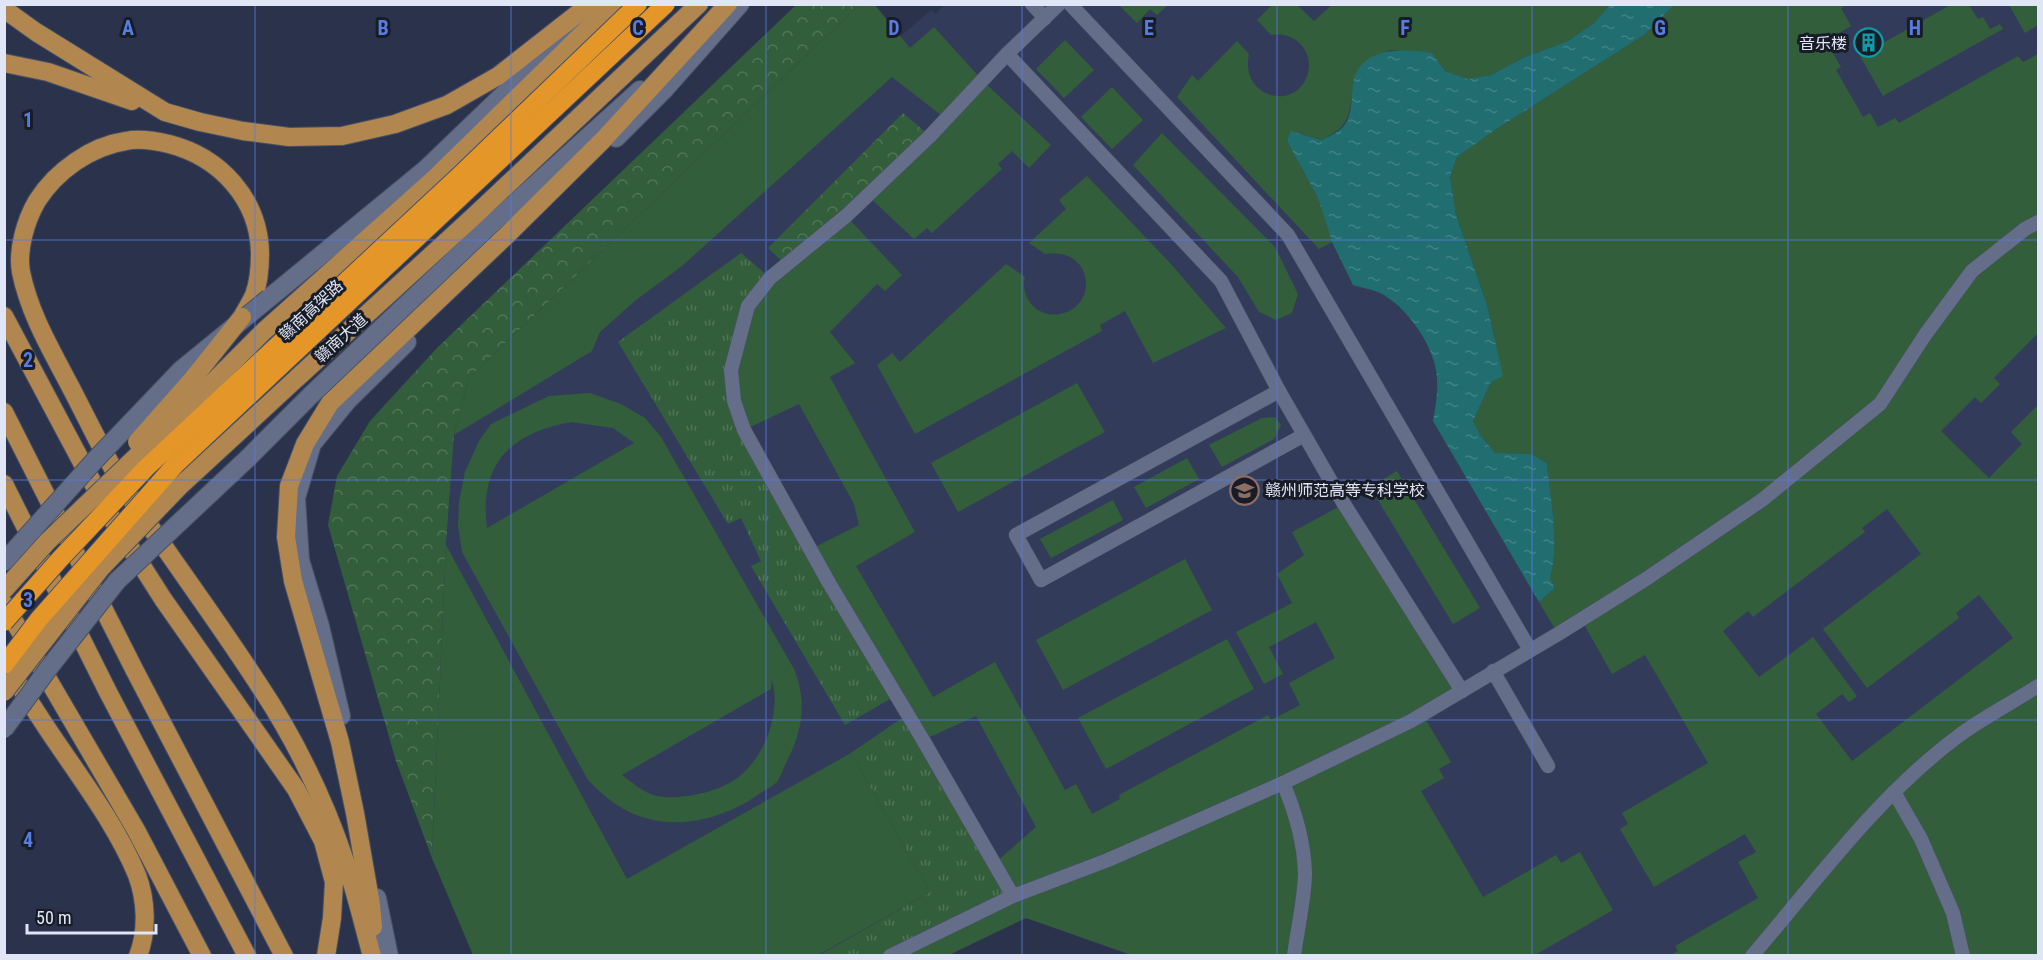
<svg xmlns="http://www.w3.org/2000/svg" width="2043" height="960" viewBox="0 0 2043 960" font-family="'Roboto Condensed','Noto Sans SC',sans-serif">
	<style>
		.built { fill: #323c5a }
		.grass { fill: url(#grass-tufts) }
		.forest { fill: url(#forest-crowns) }
		.green { fill: #335e3b; fill-rule: evenodd }
		.water { fill: url(#water-ripples) }
		.lines { fill: none; stroke-linecap: round; stroke-linejoin: round }
		.street-casing { stroke: #495064; stroke-width: 15 }
		.secondary-casing { stroke: #495064; stroke-width: 20 }
		.primary-casing { stroke: #495064; stroke-width: 20 }
		.street { stroke: #646e89; stroke-width: 14 }
		.secondary { stroke: #646e89; stroke-width: 18 }
		.primary { stroke: #b1874f; stroke-width: 18 }
		.secondary-bridge-casing { stroke: #495064; stroke-width: 20; stroke-linecap: butt }
		.primary-bridge-casing { stroke: #495064; stroke-width: 20; stroke-linecap: butt }
		.highway-bridge-casing { stroke: #495064; stroke-width: 20; stroke-linecap: butt }
		.secondary-bridge { stroke: #646e89; stroke-width: 18 }
		.primary-bridge { stroke: #b1874f; stroke-width: 18 }
		.highway-bridge { stroke: #e49728; stroke-width: 18 }
		.grid { fill: none; stroke: #587ce1; stroke-width: 1.5; stroke-opacity: 0.55 }
		.labels { text-anchor: middle; dominant-baseline: central; stroke-width: 6; stroke-linejoin: round; paint-order: stroke }
		.poi-label { font-size: 16px; fill: #e0e6f6; stroke: #181c27; text-anchor: end }
		.street-label { font-size: 16px; fill: #e0e6f6; stroke: #181c27 }
		.grid-label { font-size: 20px; text-anchor: middle; font-weight: bold; fill: #587ce1; stroke: #181c27; stroke-width: 6; stroke-linejoin: round; paint-order: stroke }
	</style>
	<defs>
		<pattern id="grass-tufts" width="24" height="20" patternUnits="userSpaceOnUse" patternTransform="scale(1.5)"><rect width="24" height="20" fill="#335e3b"/><path d="M3 7l-1-3M5 7V3M7 7l1-3M15 17l-1-3M17 17v-4M19 17l1-3" fill="none" stroke="#507558"/></pattern>
		<pattern id="forest-crowns" width="20" height="18" patternUnits="userSpaceOnUse" patternTransform="scale(1.5)"><rect width="20" height="18" fill="#335e3b"/><path d="M2 6a3 3 0 1 1 6 0M12 15a3 3 0 1 1 6 0" fill="none" stroke="#507558"/></pattern>
		<pattern id="water-ripples" width="26" height="14" patternUnits="userSpaceOnUse" patternTransform="scale(1.5)"><rect width="26" height="14" fill="#206e6f"/><path d="M2 4q2-2 4 0t4 0M15 11q2-2 4 0t4 0" fill="none" stroke="#408384"/></pattern>
	</defs>
	<rect width="100%" height="100%" fill="#2b334c"/>
	<path class="built" d="M945,4L2038,5V955L1132,956L1026,918L949,955H473L432,858L446,545L454,435L469,378L859,5H875L900,37L931,10L936,14Z"/>
	<g class="grass">
		<path d="M741,253L770,278L734,401L897,695L845,725L751,566L761,561L741,518L728,524L618,342Z"/>
		<path d="M908,714L1013,896L890,955L818,956L930,892L851,753Z"/>
	</g>
	<g class="forest">
		<path d="M796,5H859L469,378L454,435L446,545L432,858L396,761L328,525L337,476L370,421L437,348Z"/>
		<path d="M903,113L930,136L785,264L768,248Z"/>
	</g>
	<g class="green">
		<path d="M1952,4L1969,5L1978,19L1983,17L1990,29L2000,24L2003,29L1883,96L1860,56Z"/>
		<path d="M859,5H875L910,48L934,27L982,80L1051,145L1029,168L1012,151L998,164L1002,169L932,233L927,228L914,239L867,195L946,119L892,77L682,266L636,300L600,332L592,351L454,435L469,378Z"/>
		<path d="M1119,5H1168L1157,15L1150,9L1137,23Z"/>
		<path d="M1272,5H1297L1314,21L1332,5H1611L1594,23L1568,41L1523,58L1491,75L1468,79L1445,71L1432,53L1389,50L1355,77C1348,110 1355,125 1321,140L1292,131L1287,141L1318,198L1332,242L1319,249L1177,97L1192,75L1198,81L1237,41L1249,54C1239,98 1297,113 1308,73C1310,64 1309,55 1303,47C1295,36 1283,33 1271,35L1257,20Z"/>
		<path d="M1674,5H1846L1841,8L1851,26L1826,41L1841,67L1836,70L1863,117L1870,113L1878,127L1895,118L1899,123L2018,56L2023,62L2038,54V333L1994,378L2000,384L1981,403L1975,397L1941,431L1989,478L2022,444L2011,432L2038,405V955H1671L1678,951L1675,946L1758,898L1738,862L1756,852L1745,834L1654,887L1620,829L1628,824L1622,813L1708,763L1645,655L1612,674L1581,619L1558,634L1539,602L1555,588L1550,578C1560,546 1550,497 1547,463L1531,454L1495,453L1481,436L1473,421L1491,382L1494,336L1487,305L1456,215L1450,177L1457,157L1495,130L1644,35ZM1887,509L1921,554L1823,629L1867,688L1959,618L1956,613L1979,595L2013,638L1852,761L1816,714L1842,694L1849,702L1857,696L1813,637L1759,677L1723,631L1748,611L1753,617L1865,532L1862,528Z"/>
		<path d="M2009,5H2038V25L2025,33Z"/>
		<path d="M1065,40L1094,70L1064,98L1036,69Z"/>
		<path d="M1112,87L1143,120L1112,149L1081,117Z"/>
		<path d="M1162,133L1275,247L1298,294L1292,313L1276,320L1259,312L1238,277L1133,165Z"/>
		<path d="M1087,176L1171,264L1226,328L1153,363L1125,311L1100,325L1102,331L915,434L877,365L892,353L900,362L1006,264L1025,277C1022,288 1026,299 1034,307C1041,313 1051,316 1060,314C1100,306 1093,246 1045,254L1029,243L1066,209L1059,200Z"/>
		<path d="M846,216L902,275L885,291L877,284L830,332L855,363L830,377L915,532L856,566L933,697L995,662L1065,790L1076,784L1092,814L1120,799L1119,795L1268,715L1271,720L1300,705L1289,683L1335,658L1316,622L1269,647L1283,674L1264,684L1236,632L1292,603L1277,574L1304,555L1292,532L1344,504L1462,691L1423,715L1451,762L1439,769L1444,778L1421,791L1483,897L1556,855L1561,863L1580,852L1613,910L1535,955H1132L1026,918L949,955H890L1013,896L995,863L1036,827L976,716L923,740L811,549L859,525L854,504L799,404L744,430L731,370L748,306Z"/>
		<path d="M1077,383L1105,432L958,512L931,463Z"/>
		<path d="M590,393L621,404L645,418L661,437L794,669C808,703 802,733 785,765C783,770 780,777 777,782C773,786 766,789 762,792C731,815 687,829 649,819C624,813 605,798 588,780L462,552L458,525L459,502L465,472L479,441L491,424L549,396ZM571,422L613,428L634,443L487,528C479,463 511,433 571,422ZM772,680C781,712 766,754 740,776C721,792 677,802 653,795C642,791 631,782 622,775L771,689Z"/>
		<path d="M1275,417L1281,425L1274,439L1222,467L1209,445L1262,418Z"/>
		<path d="M1187,458L1199,479L1146,508L1134,487Z"/>
		<path d="M1397,471L1480,608L1453,624L1370,487Z"/>
		<path d="M1113,500L1123,520L1051,558L1040,539Z"/>
		<path d="M446,545L627,879L851,753L930,892L818,955H473L432,858Z"/>
		<path d="M1185,559L1212,610L1063,690L1036,640Z"/>
		<path d="M1227,639L1254,689L1106,769L1078,718Z"/>
	</g>
	<path class="water" d="M1611,4L1674,5L1644,35L1495,130L1457,157L1450,177L1456,215L1487,305L1503,376L1491,382L1473,421L1481,436L1495,453L1531,454L1547,463C1550,497 1560,545 1550,578L1555,588L1539,602L1433,421C1436,406 1439,386 1436,370C1432,343 1405,305 1380,293C1372,289 1362,288 1353,285L1332,242L1318,198L1287,141L1291,131L1321,140C1331,136 1342,131 1347,121C1353,109 1351,92 1354,79C1364,46 1404,49 1432,53L1445,71L1468,79L1491,75L1523,58L1568,41L1594,23Z"/>
	<g class="lines">
		<defs>
			<g id="street">
				<path d="M1032,4L1045,18"/>
				<path d="M1059,4L1007,54L930,136L846,216L770,278L748,306L731,370L734,401L744,430L829,583L923,740L1013,896L1108,860L1283,783L1411,721L1558,634L1646,579L1762,500L1880,404L1925,335L1972,271L2025,229L2038,222"/>
				<path d="M1070,4L1288,235L1530,650"/>
				<path d="M1007,54L1221,281L1279,391L1344,504L1462,691"/>
				<path d="M1279,391L1016,535L1041,580L1304,435"/>
				<path d="M1493,671L1548,766"/>
				<path d="M1283,783C1295,811 1304,842 1305,873C1305,897 1297,931 1294,956"/>
				<path d="M1894,792L1921,839L1953,913L1963,956"/>
				<path d="M890,956L1013,896"/>
				<path d="M1752,956C1817,880 1877,797 1957,737C1982,718 2012,703 2038,686"/>
			</g>
			<g id="secondary">
				<path d="M616,138L664,90L740,4"/>
				<path d="M269,298L426,169L585,16"/>
				<path d="M311,395L486,229L640,90"/>
				<path d="M341,716L320,626L300,560L296,498L312,444L348,400L407,342"/>
				<path d="M377,898L389,956"/>
			</g>
			<g id="primary">
				<path d="M4,9L36,32L165,112L200,122L243,131L289,137L342,136L395,124L447,105L498,76L590,4"/>
				<path d="M4,63L48,72L132,101"/>
				<path d="M4,316L112,519L163,599L296,789L323,841L334,882L332,918L326,956"/>
				<path d="M242,317C246,310 251,302 254,295C259,282 260,266 260,253C259,199 220,157 169,144C156,141 140,138 126,141C91,146 56,171 37,201C26,220 17,249 21,272C29,312 50,348 69,384C90,424 109,466 134,503C175,564 219,623 259,685C295,739 324,799 345,861C356,892 363,924 372,956"/>
				<path d="M264,331L434,179L613,4"/>
				<path d="M297,378L472,218L699,4"/>
				<path d="M4,412L135,671L284,956"/>
				<path d="M4,484L108,692L247,956"/>
				<path d="M4,604L136,830L202,956"/>
				<path d="M7,666C24,693 41,720 59,746C87,787 118,829 137,875C146,899 148,931 138,956"/>
				<path d="M373,927L371,905L355,813L340,742L293,581L286,537L289,486L305,444L330,403L508,234L603,140L728,4"/>
			</g>
		</defs>
		<use href="#street" class="street-casing"/>
		<use href="#secondary" class="secondary-casing"/>
		<use href="#primary" class="primary-casing"/>
		<use href="#street" class="street"/>
		<use href="#secondary" class="secondary"/>
		<use href="#primary" class="primary"/>
		<defs>
			<g id="secondary-bridge">
				<path d="M4,562L95,460L181,370L269,298"/>
				<path d="M4,729L48,669L117,581L247,459L311,395"/>
			</g>
			<g id="primary-bridge">
				<path d="M137,442L191,381L242,317"/>
				<path d="M4,590L47,542L189,406L264,331"/>
				<path d="M4,692L101,568L179,487L297,378"/>
			</g>
			<g id="highway-bridge">
				<path d="M4,622L60,559L146,468L460,175L638,4"/>
				<path d="M4,665L39,619L175,465L666,4"/>
			</g>
		</defs>
		<use href="#secondary-bridge" class="secondary-bridge-casing"/>
		<use href="#primary-bridge" class="primary-bridge-casing"/>
		<use href="#highway-bridge" class="highway-bridge-casing"/>
		<use href="#secondary-bridge" class="secondary-bridge"/>
		<use href="#primary-bridge" class="primary-bridge"/>
		<use href="#highway-bridge" class="highway-bridge"/>
	</g>
	<path class="grid" d="M255,4V956M511,4V956M766,4V956M1022,4V956M1277,4V956M1532,4V956M1788,4V956M4,240H2038M4,480H2038M4,720H2038"/>
	<defs>
		<symbol id="building-ring" viewBox="-11 -11 22 22"><circle r="9.5" fill="#181c27" stroke="#0f9aa8" stroke-width="1.5"/><path d="M-4-6H4V6H1V3H-1V6H-4ZM-2.5-4.3h1.7v1.8h-1.7ZM.8-4.3h1.7v1.8H.8ZM-2.5-1h1.7V.8h-1.7ZM.8-1h1.7V.8H.8Z" fill="#0f9aa8"/></symbol>
		<symbol id="university-ring" viewBox="-11 -11 22 22"><circle r="9.5" fill="#181c27" stroke="#8d6e63" stroke-width="1.5"/><path d="M0-5L7-2L0 1L-7-2ZM-4 1L0 2.5L4 1V4Q0 6-4 4Z" fill="#8d6e63"/></symbol>
	</defs>
	<g fill-rule="evenodd">
		<use href="#building-ring" x="1852" y="26" width="33" height="33"/>
		<use href="#university-ring" x="1228" y="474" width="33" height="33"/>
	</g>
	<g class="labels">
		<g class="poi-label">
			<text x="1847" y="43">音乐楼</text>
			<text x="1265" y="490" text-anchor="start">赣州师范高等专科学校</text>
		</g>
		<g class="street-label">
			<text transform="translate(311 310) rotate(-43)">赣南高架路</text>
			<text transform="translate(341 338) rotate(-42)">赣南大道</text>
		</g>
	</g>
	<g class="grid-label">
		<text x="128" y="35">A</text>
		<text x="383" y="35">B</text>
		<text x="638" y="35">C</text>
		<text x="894" y="35">D</text>
		<text x="1149" y="35">E</text>
		<text x="1405" y="35">F</text>
		<text x="1660" y="35">G</text>
		<text x="1915" y="35">H</text>
		<text x="28" y="127">1</text>
		<text x="28" y="367">2</text>
		<text x="28" y="607">3</text>
		<text x="28" y="847">4</text>
	</g>
	<rect width="2043" height="960" fill="none" stroke="#e0e6f6" stroke-width="12"/>
	<path d="M27 924v9h129v-9" fill="none" stroke="#e0e6f6" stroke-width="3"/>
	<text x="36" y="924" font-size="18" fill="#e0e6f6" stroke="#181c27" stroke-width="4.5" paint-order="stroke">50 m</text>
</svg>
